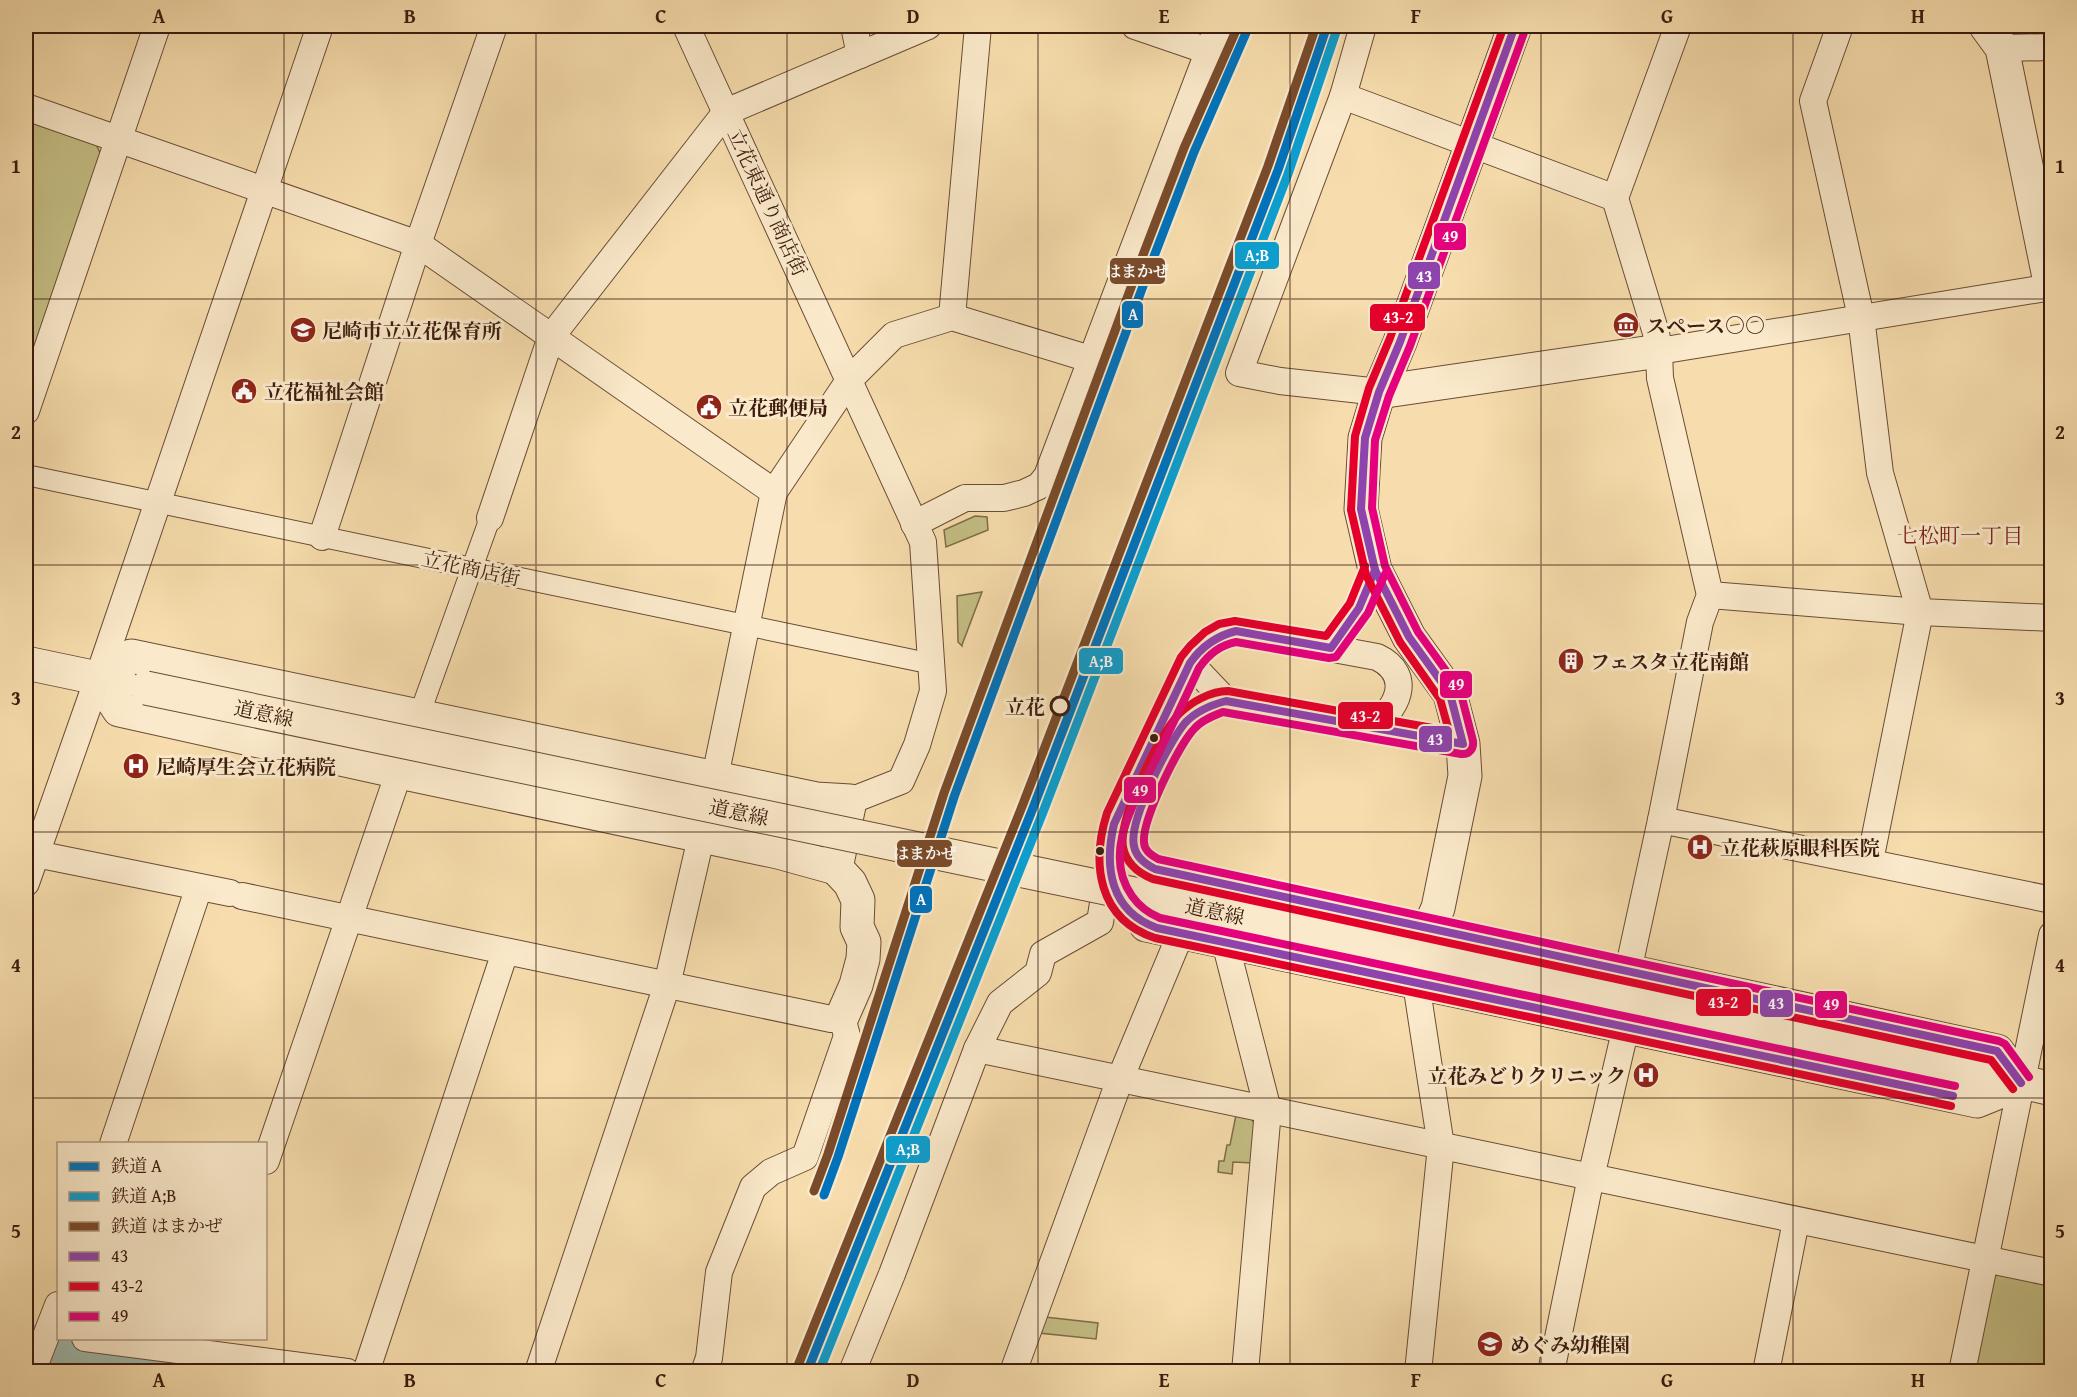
<svg xmlns="http://www.w3.org/2000/svg" width="2077" height="1397" viewBox="0 0 2077 1397" font-family="'Gentium Book Plus','Noto Serif JP',serif">
	<style>
		.green { fill: #c4bf85; stroke: #806d4a; stroke-width: 1.5 }
		.lines { fill: none; stroke-linecap: round; stroke-linejoin: round }
		.river { stroke: #9ebbaf; stroke-width: 42 }
		.pedestrian-casing { stroke: #6a4c36; stroke-width: 22 }
		.minor-casing { stroke: #6a4c36; stroke-width: 28 }
		.tertiary-casing { stroke: #6a4c36; stroke-width: 35 }
		.pedestrian { stroke: #fae9ca; stroke-width: 20 }
		.minor { stroke: #fae9ca; stroke-width: 26 }
		.tertiary { stroke: #fae9ca; stroke-width: 33 }
		.tertiary-bridge-casing { stroke: #6a4c36; stroke-width: 35; stroke-linecap: butt }
		.tertiary-bridge { stroke: #fae9ca; stroke-width: 33 }
		.bus-1-casing { stroke: #fae9ca; stroke-width: 12 }
		.bus-2-casing { stroke: #fae9ca; stroke-width: 12 }
		.bus-3-casing { stroke: #fae9ca; stroke-width: 12 }
		.bus-1 { stroke: #8e44ad; stroke-width: 8 }
		.bus-2 { stroke: #e4002b; stroke-width: 8 }
		.bus-3 { stroke: #e5007d; stroke-width: 8 }
		.rail-1-casing { stroke: #fae9ca; stroke-width: 14 }
		.rail-2-casing { stroke: #fae9ca; stroke-width: 14 }
		.rail-3-casing { stroke: #fae9ca; stroke-width: 14 }
		.rail-1 { stroke: #0072bc; stroke-width: 9 }
		.rail-2 { stroke: #0c9ecf; stroke-width: 9 }
		.rail-3 { stroke: #7a4b2a; stroke-width: 9 }
		.grid { fill: none; stroke: #3b1b0e; stroke-width: 1.5; stroke-opacity: 0.55 }
		.stop-dot { fill: #fae9ca; stroke: #3b1b0e; stroke-width: 3 }
		.bus-dot { fill: #3b1b0e; stroke: #fae9ca; stroke-width: 2 }
		.labels { text-anchor: middle; dominant-baseline: central; stroke-width: 6; stroke-linejoin: round; paint-order: stroke }
		.street-label { font-size: 20px; fill: #3b1b0e; stroke: #fae9ca }
		.poi-label { font-size: 20px; font-weight: bold; fill: #3b1b0e; stroke: #fae9ca; text-anchor: start }
		.stop-label { font-size: 20px; font-weight: bold; fill: #3b1b0e; stroke: #fae9ca; text-anchor: end }
		.neighbourhood-label { font-size: 21px; fill: #7a1f14; stroke: #fae9ca }
		.line-badge { stroke: #fae9ca; stroke-width: 2 }
		.badge-label { font-size: 16px; text-anchor: middle; font-weight: bold; fill: #fff }
		.neatline { fill: none; stroke: #3b1b0e; stroke-width: 2 }
		.grid-label { font-size: 20px; text-anchor: middle; font-weight: bold; fill: #3b1b0e }
	</style>
	<rect width="100%" height="100%" fill="#f7ddad"/>
	<filter id="stains"><feTurbulence type="fractalNoise" baseFrequency=".00333" numOctaves="4"/><feColorMatrix values="0 0 0 0 .2 0 0 0 0 .09 0 0 0 0 .02 0 0 0 .5 -.17"/></filter>
	<radialGradient id="worn" r=".72"><stop offset=".6" stop-color="#630" stop-opacity="0"/><stop offset="1" stop-color="#630" stop-opacity=".3"/></radialGradient>
	<g class="green">
		<path d="M26,121L96,144L101,155L26,372Z"/>
		<path d="M975,516L987,517L988,530L946,547L944,530Z"/>
		<path d="M982,592L962,645V646L958,642L957,596Z"/>
		<path d="M1236,1115L1251,1118L1257,1128L1253,1163L1233,1162L1232,1174L1218,1172L1219,1161H1224L1227,1145H1230Z"/>
		<path d="M2000,1273L2051,1284V1371L1970,1372L1990,1280Z"/>
		<path d="M1045,1317L1098,1323L1096,1339L1039,1333Z"/>
	</g>
	<g class="lines">
		<path class="river" d="M26,1345L248,1371"/>
		<defs>
			<g id="pedestrian">
				<path d="M26,475L918,661"/>
				<path d="M416,724L490,518"/>
			</g>
			<g id="minor">
				<path d="M686,26L923,542L933,691L917,745L901,781L850,801"/>
				<path d="M854,26L860,55"/>
				<path d="M1135,26L1208,51"/>
				<path d="M1363,26L1343,96L1239,373L1280,381L1379,392"/>
				<path d="M1840,26L1813,101L1861,317L1880,473L1920,612L1870,861"/>
				<path d="M2002,48L2052,47"/>
				<path d="M1343,96L1615,198"/>
				<path d="M26,107L418,244L774,492"/>
				<path d="M952,317L978,26"/>
				<path d="M1659,351L2052,287"/>
				<path d="M26,411L157,26"/>
				<path d="M490,518L551,337L726,112L928,26"/>
				<path d="M914,524L965,498H1004L1024,493L1039,486L1047,476L1218,26"/>
				<path d="M322,537L418,244L494,26"/>
				<path d="M1710,595L1920,612L2052,618"/>
				<path d="M1331,648L1359,608L1375,570"/>
				<path d="M1190,663L1226,701"/>
				<path d="M1463,744L1226,701C1211,704 1195,712 1185,723C1170,740 1131,820 1133,842C1134,855 1143,864 1155,869L1628,971L1661,820L1700,622L1710,595L1660,378L1659,351L1656,333L1615,198L1678,26"/>
				<path d="M1661,820L2052,900"/>
				<path d="M26,852L230,893"/>
				<path d="M26,883L98,678L320,26"/>
				<path d="M242,896L831,1019L842,1017L847,1036L805,1157L771,1172L753,1187L719,1272L709,1358L704,1372"/>
				<path d="M1146,925C1108,896 1104,862 1116,818L1190,663L1197,653L1211,641L1223,634L1236,631L1377,657C1415,675 1397,712 1369,728"/>
				<path d="M1228,926L1225,942L1268,1110L1245,1372"/>
				<path d="M1416,983L1441,1146L1418,1372"/>
				<path d="M977,1049L2052,1273"/>
				<path d="M113,1144L199,887"/>
				<path d="M266,1161L399,772"/>
				<path d="M85,1338L347,1372"/>
				<path d="M32,1372L58,1305"/>
				<path d="M366,1372L505,952"/>
				<path d="M538,1372L667,985L715,777L774,492L850,379L894,335L952,317L1090,359"/>
				<path d="M852,1372L892,1274L977,1049L1000,1003L1038,973L1043,954L1100,922L1108,872"/>
				<path d="M1013,1372L1120,1079L1181,933"/>
				<path d="M1551,1372L1591,1177L1626,1027"/>
				<path d="M1766,1372L1796,1221"/>
				<path d="M1962,1372L2052,935"/>
			</g>
			<g id="tertiary">
				<path d="M1986,26L2002,48L2051,287"/>
				<path d="M1379,392L1659,351"/>
				<path d="M26,663L121,683"/>
				<path d="M98,678L131,656L816,799L850,801L836,868L850,883L858,900L857,927L864,942L863,959L856,985L842,1017"/>
				<path d="M98,678L119,710L399,772L778,852L836,868"/>
				<path d="M1146,925L1977,1101L2021,1083"/>
				<path d="M1628,971L1997,1051L2021,1083"/>
				<path d="M1416,983L1429,928L1438,908L1465,776L1463,744L1450,694L1409,637L1375,570L1361,509L1365,438L1379,392L1400,342L1515,26"/>
				<path d="M1940,1062L2052,1089"/>
			</g>
		</defs>
		<use href="#pedestrian" class="pedestrian-casing"/>
		<use href="#minor" class="minor-casing"/>
		<use href="#tertiary" class="tertiary-casing"/>
		<use href="#pedestrian" class="pedestrian"/>
		<use href="#minor" class="minor"/>
		<use href="#tertiary" class="tertiary"/>
		<defs>
			<path id="tertiary-bridge" d="M146,688L1940,1062"/>
		</defs>
		<use href="#tertiary-bridge" class="tertiary-bridge-casing"/>
		<use href="#tertiary-bridge" class="tertiary-bridge"/>
		<defs>
			<g id="bus-1">
				<path d="M1515,26L1400,342L1379,392L1365,438L1361,509L1375,570L1409,637L1450,694L1463,744L1226,701C1211,705 1196,711 1185,723C1169,742 1128,821 1134,846C1136,857 1145,864 1155,869L1997,1051L2021,1083"/>
				<path d="M1375,570L1359,608L1331,648L1236,631C1216,636 1202,646 1190,663L1114,824C1104,867 1110,911 1157,928L1953,1096"/>
			</g>
			<g id="bus-2">
				<path d="M1504,26L1390,338L1369,388L1355,436L1351,510L1366,575L1400,642L1440,699L1449,731L1228,691C1211,691 1191,702 1179,714C1159,734 1118,819 1123,847C1126,863 1138,873 1153,879L1991,1060L2013,1089"/>
				<path d="M1365,566L1350,603L1326,636L1235,621L1219,624L1205,632L1190,646L1181,657L1107,813C1091,864 1098,919 1155,938L1951,1106"/>
			</g>
			<g id="bus-3">
				<path d="M1525,30L1410,346L1389,396L1375,440L1372,508L1385,566L1418,632L1460,690L1473,741C1474,749 1469,755 1461,754L1223,712C1213,716 1202,720 1195,728C1179,744 1142,820 1144,842C1144,851 1152,855 1158,859L1999,1041L2005,1044L2029,1077"/>
				<path d="M1385,574L1368,613L1336,657L1329,658L1236,642C1220,645 1208,655 1199,668C1185,699 1170,729 1156,759C1136,800 1101,852 1132,896C1139,906 1148,913 1160,918L1955,1086"/>
			</g>
		</defs>
		<use href="#bus-1" class="bus-1-casing"/>
		<use href="#bus-2" class="bus-2-casing"/>
		<use href="#bus-3" class="bus-3-casing"/>
		<use href="#bus-1" class="bus-1"/>
		<use href="#bus-2" class="bus-2"/>
		<use href="#bus-3" class="bus-3"/>
		<defs>
			<g id="rail-1">
				<path d="M824,1195L838,1157L954,797L1153,259L1194,152L1249,26"/>
				<path d="M807,1372L1033,808L1278,170L1327,26"/>
			</g>
			<path id="rail-2" d="M819,1372L1043,812L1288,174L1337,29"/>
			<g id="rail-3">
				<path d="M814,1191L828,1154L944,793L1143,255L1184,148L1238,26"/>
				<path d="M797,1368L1023,804L1268,166L1316,26"/>
			</g>
		</defs>
		<use href="#rail-1" class="rail-1-casing"/>
		<use href="#rail-2" class="rail-2-casing"/>
		<use href="#rail-3" class="rail-3-casing"/>
		<use href="#rail-1" class="rail-1"/>
		<use href="#rail-2" class="rail-2"/>
		<use href="#rail-3" class="rail-3"/>
	</g>
	<path class="grid" d="M284,26V1372M536,26V1372M787,26V1372M1038,26V1372M1290,26V1372M1541,26V1372M1793,26V1372M26,299H2052M26,565H2052M26,832H2052M26,1098H2052"/>
	<defs>
		<symbol id="museum-disc" viewBox="-11 -11 22 22"><circle r="9.5" fill="#8f2418" stroke="#fae9ca"/><path d="M0-6L6-3V-2H-6V-3ZM-5-1h2V3h-2ZM-1-1h2V3h-2ZM3-1h2V3H3ZM-6 4H6V6H-6Z" fill="#fff"/></symbol>
		<symbol id="school-disc" viewBox="-11 -11 22 22"><circle r="9.5" fill="#8f2418" stroke="#fae9ca"/><path d="M0-5L7-2L0 1L-7-2ZM-4 1L0 2.5L4 1V4Q0 6-4 4Z" fill="#fff"/></symbol>
		<symbol id="civic-disc" viewBox="-11 -11 22 22"><circle r="9.5" fill="#8f2418" stroke="#fae9ca"/><path d="M-.6-6.5H3V-4.5H.6V-3L4-1V1h2V6H-6V1h2V-1L-.6-3ZM-1.2 2.5V6h2.4V2.5Z" fill="#fff"/></symbol>
		<symbol id="building-disc" viewBox="-11 -11 22 22"><circle r="9.5" fill="#8f2418" stroke="#fae9ca"/><path d="M-4-6H4V6H1V3H-1V6H-4ZM-2.5-4.3h1.7v1.8h-1.7ZM.8-4.3h1.7v1.8H.8ZM-2.5-1h1.7V.8h-1.7ZM.8-1h1.7V.8H.8Z" fill="#fff"/></symbol>
		<symbol id="hospital-disc" viewBox="-11 -11 22 22"><circle r="9.5" fill="#8f2418" stroke="#fae9ca"/><path d="M-5-5h3v3.5h4V-5h3V5h-3V1.5h-4V5h-3Z" fill="#fff"/></symbol>
	</defs>
	<g fill-rule="evenodd">
		<use href="#museum-disc" x="1611" y="310" width="30" height="30"/>
		<use href="#school-disc" x="288" y="315" width="30" height="30"/>
		<use href="#civic-disc" x="229" y="376" width="30" height="30"/>
		<use href="#civic-disc" x="694" y="392" width="30" height="30"/>
		<use href="#building-disc" x="1556" y="646" width="30" height="30"/>
		<use href="#hospital-disc" x="121" y="751" width="30" height="30"/>
		<use href="#hospital-disc" x="1685" y="832" width="30" height="30"/>
		<use href="#hospital-disc" x="1631" y="1060" width="30" height="30"/>
		<use href="#school-disc" x="1475" y="1329" width="30" height="30"/>
	</g>
	<circle class="stop-dot" cx="1060" cy="706" r="9"/>
	<g class="bus-dot">
		<circle cx="1154" cy="738" r="5"/>
		<circle cx="1100" cy="851" r="5"/>
	</g>
	<g class="labels">
		<g class="street-label">
			<text transform="translate(768 202) rotate(65)">立花東通り商店街</text>
			<text transform="translate(471 568) rotate(12)">立花商店街</text>
			<text transform="translate(264 713) rotate(12)">道意線</text>
			<text transform="translate(739 812) rotate(12)">道意線</text>
			<text transform="translate(1215 911) rotate(12)">道意線</text>
		</g>
		<g class="poi-label">
			<text x="1646" y="325">スペース○○</text>
			<text x="322" y="330">尼崎市立立花保育所</text>
			<text x="264" y="391">立花福祉会館</text>
			<text x="728" y="407">立花郵便局</text>
			<text x="1590" y="661">フェスタ立花南館</text>
			<text x="156" y="766">尼崎厚生会立花病院</text>
			<text x="1720" y="847">立花萩原眼科医院</text>
			<text x="1626" y="1075" text-anchor="end">立花みどりクリニック</text>
			<text x="1510" y="1344">めぐみ幼稚園</text>
		</g>
		<g class="stop-label">
			<text x="1045" y="706">立花</text>
		</g>
		<g class="neighbourhood-label">
			<text x="1960" y="535">七松町一丁目</text>
		</g>
	</g>
	<g class="line-badge">
		<rect x="1433" y="222" width="34" height="29" rx="6" fill="#e5007d"/>
		<rect x="1234" y="241" width="46" height="29" rx="6" fill="#0c9ecf"/>
		<rect x="1109" y="257" width="57" height="28" rx="6" fill="#7a4b2a"/>
		<rect x="1407" y="261" width="34" height="29" rx="6" fill="#8e44ad"/>
		<rect x="1121" y="300" width="23" height="29" rx="6" fill="#0072bc"/>
		<rect x="1369" y="303" width="57" height="29" rx="6" fill="#e4002b"/>
		<rect x="1078" y="647" width="46" height="28" rx="6" fill="#0c9ecf"/>
		<rect x="1439" y="670" width="34" height="29" rx="6" fill="#e5007d"/>
		<rect x="1337" y="701" width="57" height="29" rx="6" fill="#e4002b"/>
		<rect x="1418" y="725" width="35" height="28" rx="6" fill="#8e44ad"/>
		<rect x="1123" y="776" width="34" height="28" rx="6" fill="#e5007d"/>
		<rect x="896" y="839" width="57" height="29" rx="6" fill="#7a4b2a"/>
		<rect x="909" y="885" width="24" height="29" rx="6" fill="#0072bc"/>
		<rect x="1695" y="988" width="57" height="29" rx="6" fill="#e4002b"/>
		<rect x="1759" y="989" width="35" height="29" rx="6" fill="#8e44ad"/>
		<rect x="1814" y="990" width="34" height="29" rx="6" fill="#e5007d"/>
		<rect x="885" y="1135" width="46" height="29" rx="6" fill="#0c9ecf"/>
	</g>
	<g class="badge-label">
		<text x="1450" y="242">49</text>
		<text x="1257" y="261">A;B</text>
		<text x="1137" y="277">はまかぜ</text>
		<text x="1424" y="282">43</text>
		<text x="1133" y="320">A</text>
		<text x="1398" y="323">43-2</text>
		<text x="1101" y="667">A;B</text>
		<text x="1456" y="690">49</text>
		<text x="1365" y="722">43-2</text>
		<text x="1435" y="745">43</text>
		<text x="1140" y="796">49</text>
		<text x="925" y="859">はまかぜ</text>
		<text x="921" y="905">A</text>
		<text x="1723" y="1008">43-2</text>
		<text x="1776" y="1009">43</text>
		<text x="1831" y="1010">49</text>
		<text x="908" y="1155">A;B</text>
	</g>
	<rect width="2077" height="1397" fill="none" stroke="#f7ddad" stroke-width="66"/>
	<rect x="57" y="1142" width="210" height="198" fill="#fae9ca" stroke="#ae977f" stroke-width="1.5"/>
	<rect x="69" y="1162" width="30" height="9" fill="#0072bc" stroke="#ae977f" stroke-width="1.5"/>
	<text x="111" y="1172" font-size="18" fill="#3b1b0e">鉄道 A</text>
	<rect x="69" y="1192" width="30" height="9" fill="#0c9ecf" stroke="#ae977f" stroke-width="1.5"/>
	<text x="111" y="1202" font-size="18" fill="#3b1b0e">鉄道 A;B</text>
	<rect x="69" y="1222" width="30" height="9" fill="#7a4b2a" stroke="#ae977f" stroke-width="1.5"/>
	<text x="111" y="1232" font-size="18" fill="#3b1b0e">鉄道 はまかぜ</text>
	<rect x="69" y="1252" width="30" height="9" fill="#8e44ad" stroke="#ae977f" stroke-width="1.5"/>
	<text x="111" y="1262" font-size="18" fill="#3b1b0e">43</text>
	<rect x="69" y="1282" width="30" height="9" fill="#e4002b" stroke="#ae977f" stroke-width="1.5"/>
	<text x="111" y="1292" font-size="18" fill="#3b1b0e">43-2</text>
	<rect x="69" y="1312" width="30" height="9" fill="#e5007d" stroke="#ae977f" stroke-width="1.5"/>
	<text x="111" y="1322" font-size="18" fill="#3b1b0e">49</text>
	<rect x="33" y="33" width="2011" height="1331" class="neatline"/>
	<g class="grid-label">
		<text x="159" y="23">A</text>
		<text x="410" y="23">B</text>
		<text x="661" y="23">C</text>
		<text x="913" y="23">D</text>
		<text x="1164" y="23">E</text>
		<text x="1416" y="23">F</text>
		<text x="1667" y="23">G</text>
		<text x="1918" y="23">H</text>
		<text x="16" y="173">1</text>
		<text x="2060" y="173">1</text>
		<text x="16" y="439">2</text>
		<text x="2060" y="439">2</text>
		<text x="16" y="705">3</text>
		<text x="2060" y="705">3</text>
		<text x="16" y="972">4</text>
		<text x="2060" y="972">4</text>
		<text x="16" y="1238">5</text>
		<text x="2060" y="1238">5</text>
		<text x="159" y="1387">A</text>
		<text x="410" y="1387">B</text>
		<text x="661" y="1387">C</text>
		<text x="913" y="1387">D</text>
		<text x="1164" y="1387">E</text>
		<text x="1416" y="1387">F</text>
		<text x="1667" y="1387">G</text>
		<text x="1918" y="1387">H</text>
	</g>
	<rect width="100%" height="100%" filter="url(#stains)"/>
	<rect width="100%" height="100%" fill="url(#worn)"/>
</svg>
